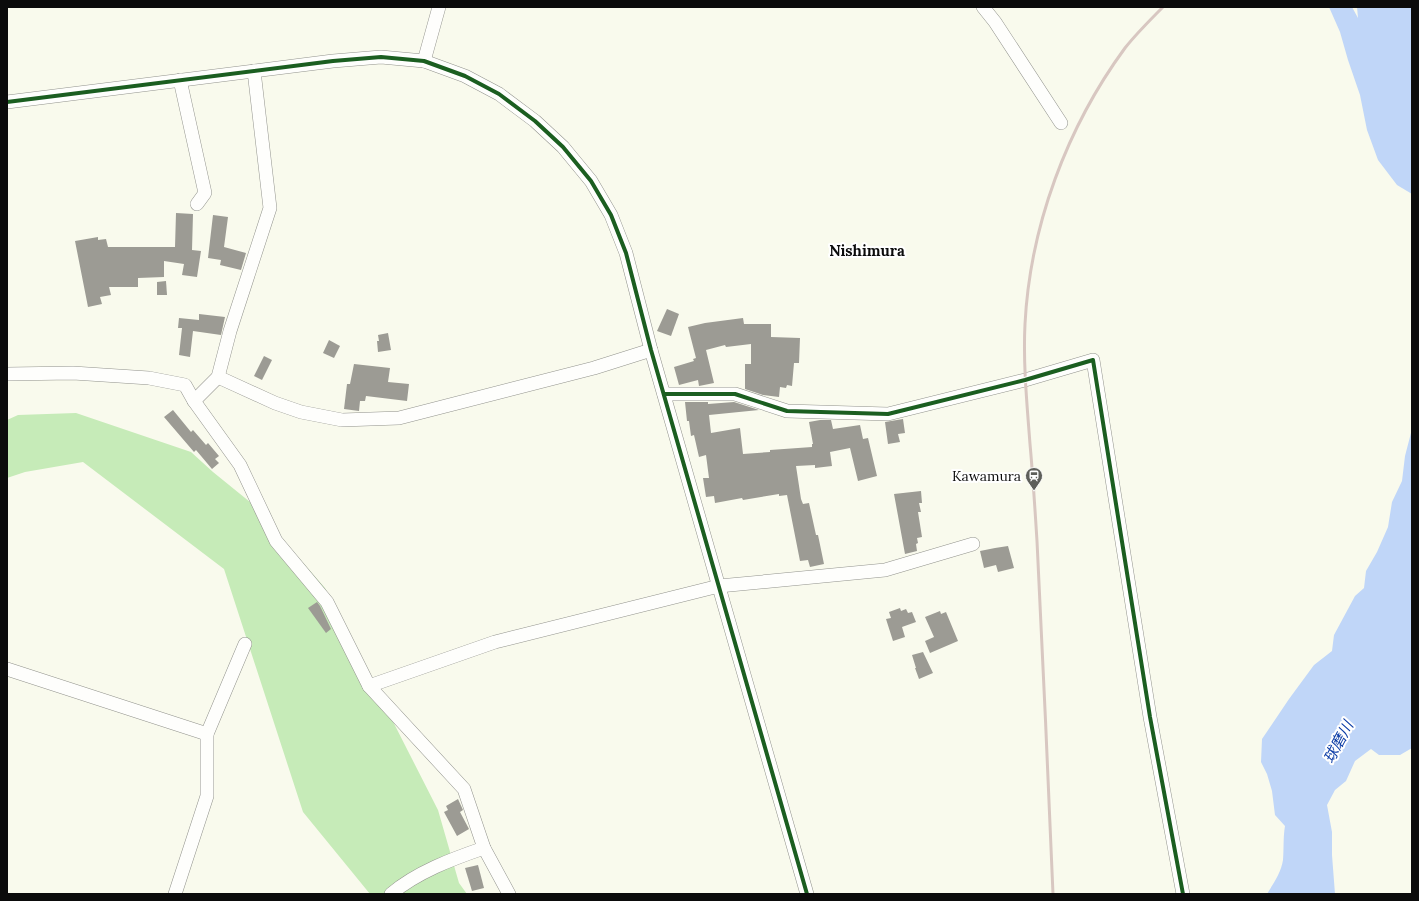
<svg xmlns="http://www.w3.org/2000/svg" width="1419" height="901" viewBox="0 0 1419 901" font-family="Lora,'Noto Sans JP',serif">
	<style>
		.forest { fill: #c6ebb8 }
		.water { fill: #c0d6f8 }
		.building { fill: #9c9b94 }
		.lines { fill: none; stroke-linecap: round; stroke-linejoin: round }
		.minor-casing { stroke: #92938d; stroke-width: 14 }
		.minor { stroke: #fefefc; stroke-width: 13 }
		.rail { stroke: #d8c7c1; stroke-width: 3 }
		.cycleway-casing { stroke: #fff; stroke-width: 6 }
		.cycleway { stroke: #1b5e20; stroke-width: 4 }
		.labels { text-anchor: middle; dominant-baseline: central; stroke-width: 4; stroke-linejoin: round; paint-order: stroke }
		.poi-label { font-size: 14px; fill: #0b0b0b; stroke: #fff; text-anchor: end }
		.neighbourhood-label { font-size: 15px; font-weight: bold; fill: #0b0b0b; stroke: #fff }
		.water-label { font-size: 15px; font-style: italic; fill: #0b3ca6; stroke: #fff }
	</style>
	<rect width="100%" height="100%" fill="#f9faed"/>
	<path class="forest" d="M76,413L191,452L213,472L250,502L325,588L438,810L459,883L467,894H370L303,812L224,569L83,462L25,472L7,478V420L18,415Z"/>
	<g class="water">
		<path d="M1329,7H1352L1358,18L1357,7H1412V194L1397,185L1378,160L1367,130L1360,95L1348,60L1340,32Z"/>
		<path d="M1412,429V748L1400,755H1379L1371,749L1355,761L1346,781L1335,790L1327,805L1332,832V855L1335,894H1267C1273,884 1281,873 1283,860C1284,849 1283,837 1285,826L1275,815L1272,791L1267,774L1261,762L1262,739L1289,699L1314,665L1332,651L1334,635L1355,596L1364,588L1366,571L1377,552L1388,527L1392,502L1402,481L1405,456Z"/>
	</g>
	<g class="building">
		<path d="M176,213L193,214L192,250L201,251L197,277L182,275L184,264L164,261V277L138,278V287H109L111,295L100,297L102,304L88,307L75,241L98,237V240L106,239L108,247H175Z"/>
		<path d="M213,215L228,217L224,247L246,253L241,270L220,265L221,260L208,258Z"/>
		<path d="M166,281L167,295H157V282Z"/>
		<path d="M667,309L679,314L671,336L657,331Z"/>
		<path d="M199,314L225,317L221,335L193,331L190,357L179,355L182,328H178L179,318L199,320Z"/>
		<path d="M743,318L744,324H771V337L800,338L799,363H794L792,386L787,385L786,388L780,387L779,397L763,395L745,389V364H751V344L726,347L725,345L706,350L714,383L699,386L698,380L679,385L674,367L694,361L693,359L696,358L688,327L705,323Z"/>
		<path d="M388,333L391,350L378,352L377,341H379L378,335Z"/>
		<path d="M329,340L340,346L334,358L323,353Z"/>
		<path d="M264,356L272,360L262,380L254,376Z"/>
		<path d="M354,364L390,368L388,382L409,384L407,401L366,396L365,401H360L359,411L344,409L347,384H350Z"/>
		<path d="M685,402H708V404L734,402L759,410L709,415L711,433L740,428L743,454L770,452V450L812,447V444H813L809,422L820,420H831L833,429L860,425L863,439L868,438L877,476L858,481L850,448L830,452L832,466L815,468V465L796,466L801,499L803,504L809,503L816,535H818L824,564L810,567L808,560L800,561L787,495L779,496V494L743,500L742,498L715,503L714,496L706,497L703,478H709L706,455L699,457L694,435L691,436L689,421H687Z"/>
		<path d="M173,410L191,432L193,430L206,445L208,443L219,456L215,459L219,463L212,469L196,450L194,452L164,417Z"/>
		<path d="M903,419L905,433L898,434L900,442L888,444L885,422Z"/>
		<path d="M921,491L922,503H919L921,512H918L922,537L917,538L918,543L916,544L917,551L905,554L894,494Z"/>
		<path d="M1008,546L1014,568L998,572L996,565L984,568L980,551L995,548Z"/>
		<path d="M317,602L320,606L331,629L326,633L308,608Z"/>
		<path d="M900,608L901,611L906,609L908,613L912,612L916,622L902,627L905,637L893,641L886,619L891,618L889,612Z"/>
		<path d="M940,611L941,614L946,612L958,641L930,653L925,641L934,637L925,617Z"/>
		<path d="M923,652L933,673L919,679L915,668H916L912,655Z"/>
		<path d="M458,799L463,810L460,812L469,829L457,836L444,812L448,810L446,806Z"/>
		<path d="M478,865L484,888L472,891L465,868Z"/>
	</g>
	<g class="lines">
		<defs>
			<g id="minor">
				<path d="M983,7L995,22L1061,123"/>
				<path d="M424,61L439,7"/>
				<path d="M180,80L205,193L197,204"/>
				<path d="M7,102L333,61L381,57L424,61L465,76L499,94L535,121L563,147L591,181L611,215L626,253L651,350L807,894"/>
				<path d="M7,374L73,373L149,378L185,385L194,401L240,465L276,541L327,602L369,686L464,789L484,848L509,894"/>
				<path d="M218,377L275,403L301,412L342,420L399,418L594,368L651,350"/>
				<path d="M664,394H735L787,411L888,414L1025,380L1093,360L1150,717L1183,894"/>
				<path d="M194,401L218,377L230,331L270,208L254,71"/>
				<path d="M7,669L207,734"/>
				<path d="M369,686L495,642L719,586L885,570L973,544"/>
				<path d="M175,894L207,796V734L245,644"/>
				<path d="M391,894C417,872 452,859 484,848"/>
			</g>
		</defs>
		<use href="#minor" class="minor-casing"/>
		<use href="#minor" class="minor"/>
		<path class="rail" d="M1053,894C1048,776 1043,659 1037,541C1035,509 1033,477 1030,444C1027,404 1023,364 1025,324C1030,226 1067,127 1125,48C1136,34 1150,20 1163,7"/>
		<defs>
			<g id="cycleway">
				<path d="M7,102L333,61L381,57L424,61L465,76L499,94L535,121L563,147L591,181L611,215L626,253L651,350L807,894"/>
				<path d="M664,394H735L787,411L888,414L1025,380L1093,360L1150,717L1183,894"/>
			</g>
		</defs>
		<use href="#cycleway" class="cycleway-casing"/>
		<use href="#cycleway" class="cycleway"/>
	</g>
	<defs>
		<symbol id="station-pin" viewBox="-11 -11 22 30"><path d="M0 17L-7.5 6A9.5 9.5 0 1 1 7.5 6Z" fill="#5e5f5a" stroke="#fff"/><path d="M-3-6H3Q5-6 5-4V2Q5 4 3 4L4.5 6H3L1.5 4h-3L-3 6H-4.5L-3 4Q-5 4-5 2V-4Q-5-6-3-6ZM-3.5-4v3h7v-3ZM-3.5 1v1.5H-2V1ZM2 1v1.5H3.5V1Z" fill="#fff"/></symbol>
	</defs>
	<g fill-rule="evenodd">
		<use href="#station-pin" x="1024" y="466" width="20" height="27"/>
	</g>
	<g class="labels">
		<g class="poi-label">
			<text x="1021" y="476">Kawamura</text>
		</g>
		<g class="neighbourhood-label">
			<text x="867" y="250">Nishimura</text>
		</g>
		<g class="water-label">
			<text transform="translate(1338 742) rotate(-62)">球磨川</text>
		</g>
	</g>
	<rect width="1419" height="901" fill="none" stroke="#0b0b0b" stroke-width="16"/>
</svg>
